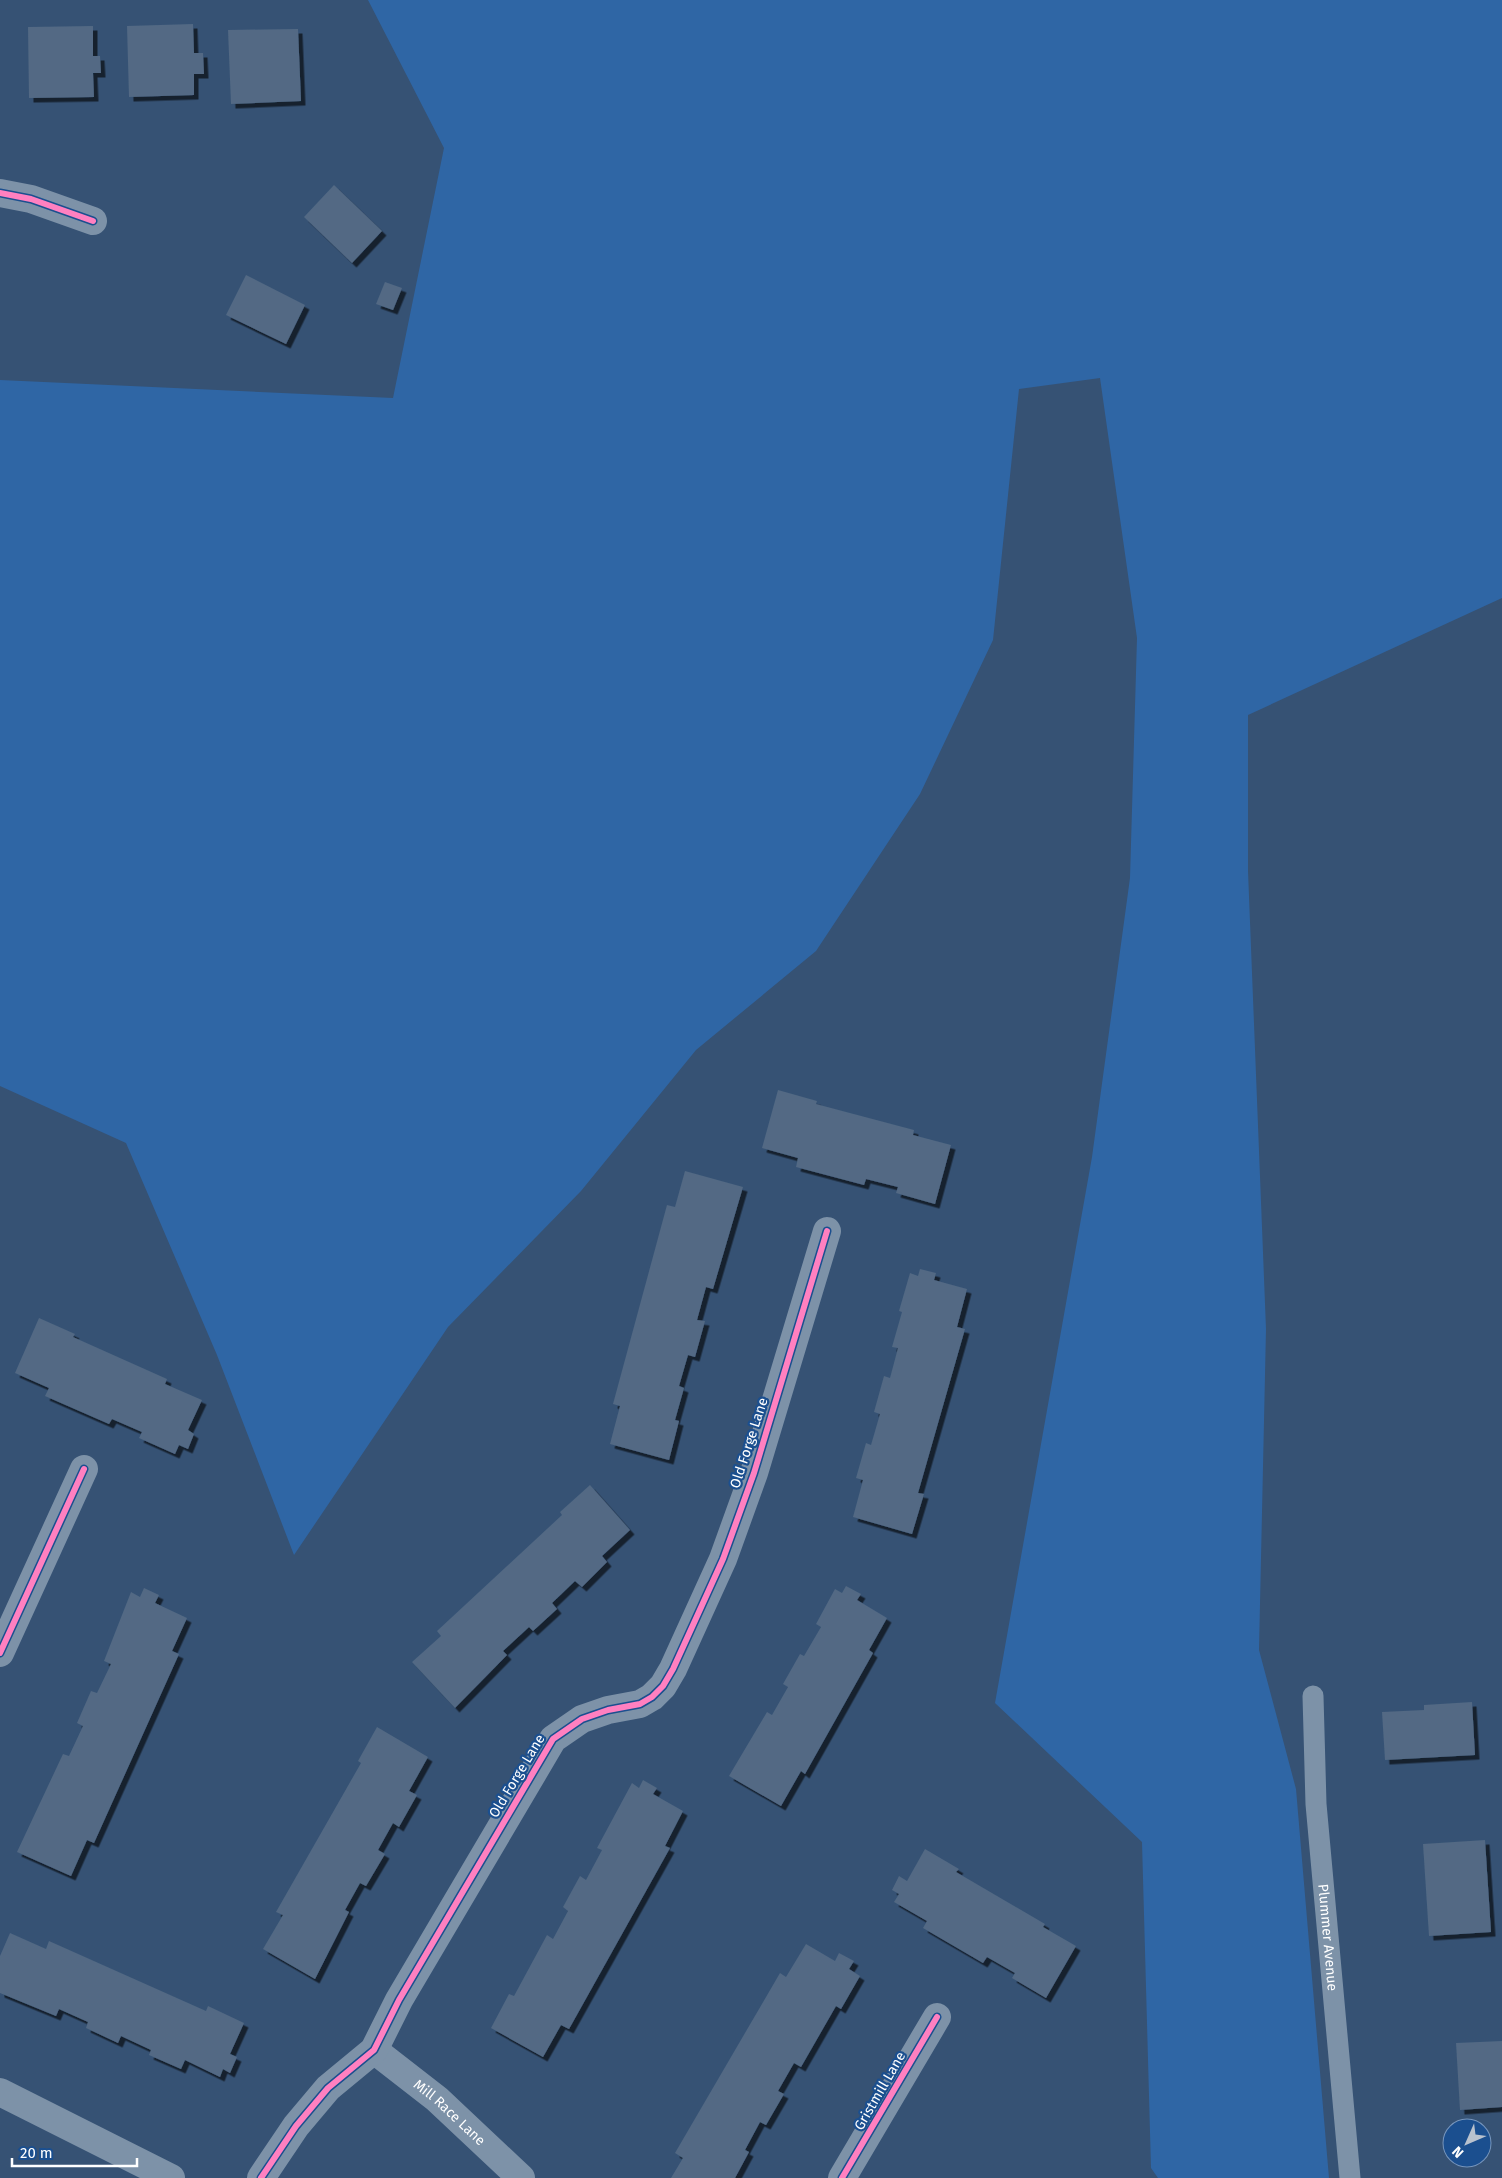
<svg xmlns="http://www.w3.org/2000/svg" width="1502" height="2178" viewBox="0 0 1502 2178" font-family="'Fira Sans',sans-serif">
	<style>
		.green { fill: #2f66a5 }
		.building { fill: #526984; filter: url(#shadow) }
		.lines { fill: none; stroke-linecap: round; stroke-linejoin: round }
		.service { stroke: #7d92a8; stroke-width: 21 }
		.minor { stroke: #7d92a8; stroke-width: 28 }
		.cycleway-casing { stroke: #1b4f8f; stroke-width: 9 }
		.cycleway { stroke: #ff80c0; stroke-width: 6 }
		.labels { text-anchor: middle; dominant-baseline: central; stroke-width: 4.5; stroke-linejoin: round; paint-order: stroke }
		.street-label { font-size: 14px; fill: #fff; stroke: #1b4f8f }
	</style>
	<defs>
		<filter id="shadow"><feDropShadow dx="4.5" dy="4.5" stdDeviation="0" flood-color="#0009"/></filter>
	</defs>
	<rect width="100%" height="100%" fill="#365274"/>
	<path class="green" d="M368,0H1502V598L1248,715V871L1266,1329L1259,1650L1296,1789L1329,2178H1158L1151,2168L1142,1842L995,1703L1092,1157L1130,878L1137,638L1100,378L1019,389L993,640L920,794L816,951L696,1050L581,1191L448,1327L294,1555L217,1355L126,1143L0,1086V380L393,398L444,148Z"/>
	<g class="building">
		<path d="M193,24L194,53H203L204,74H194V95L129,97L127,26Z"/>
		<path d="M93,26V56H100L101,73H93L94,97L29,98L28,27Z"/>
		<path d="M298,29L301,101L231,104L228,30Z"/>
		<path d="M334,185L382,231L352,263L304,217Z"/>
		<path d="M246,275L305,305L286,344L226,315Z"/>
		<path d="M385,282L402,288L393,310L376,304Z"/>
		<path d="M778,1090L817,1101L816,1104L914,1130L913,1135L951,1145L935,1204L896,1193L898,1187L866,1179L864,1185L796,1167L798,1158L762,1148Z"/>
		<path d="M685,1171L743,1187L713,1289L706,1287L697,1320L705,1321L695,1357L688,1355L679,1386L684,1388L675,1420L679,1421L669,1460L610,1444L620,1406L613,1404L667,1205L675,1207Z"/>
		<path d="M920,1269L936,1273L934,1280L967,1289L957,1327L965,1329L918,1493L924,1494L912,1534L853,1517L863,1480L856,1478L866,1443L871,1445L880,1414L874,1412L884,1376L890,1378L898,1348L892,1347L902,1312L899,1311L910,1273L918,1276Z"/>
		<path d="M39,1318L75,1334L73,1337L167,1379L165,1384L202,1400L188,1430L194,1434L188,1449L179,1445L175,1454L139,1438L142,1432L112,1419L109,1424L45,1396L49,1388L15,1373Z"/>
		<path d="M590,1485L630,1530L602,1556L607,1562L582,1587L575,1581L552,1603L557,1609L533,1631L529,1627L503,1651L507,1655L455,1708L412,1662L441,1636L437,1631L562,1515L560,1512Z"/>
		<path d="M846,1586L861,1594L857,1600L887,1618L869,1650L873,1653L805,1774L801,1771L781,1806L729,1776L767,1712L772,1715L788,1687L783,1684L800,1654L804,1656L821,1627L816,1624L835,1589L842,1593Z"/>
		<path d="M144,1588L159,1595L155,1603L187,1618L172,1651L179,1654L94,1843L87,1840L71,1876L17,1852L63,1754L69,1756L83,1726L77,1723L91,1691L97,1693L111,1664L104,1661L131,1592L140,1597Z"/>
		<path d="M1472,1702L1475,1755L1385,1760L1382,1712L1424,1710V1705Z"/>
		<path d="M377,1727L428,1757L409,1791L417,1795L399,1827L393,1823L378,1850L385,1854L366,1886L360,1883L345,1910L349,1912L315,1979L263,1949L283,1915L276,1912L361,1763L358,1761Z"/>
		<path d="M643,1780L657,1788L653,1794L683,1811L665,1846L670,1848L569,2029L561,2025L543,2057L491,2028L509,1994L514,1996L547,1935L553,1939L568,1911L563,1907L580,1876L586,1880L602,1850L597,1848L632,1783L639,1788Z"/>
		<path d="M1485,1840L1491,1932L1429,1936L1423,1844Z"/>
		<path d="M925,1849L959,1869L956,1872L1045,1924L1043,1927L1076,1946L1046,1998L1012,1978L1015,1973L987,1957L983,1963L923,1928L927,1921L894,1902L899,1894L892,1890L899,1876L907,1881Z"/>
		<path d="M10,1933L46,1949L49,1941L206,2011L208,2006L244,2023L230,2054L237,2057L230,2073L223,2069L220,2077L185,2060L181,2069L149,2055L151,2050L121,2036L118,2043L86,2028L88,2022L59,2009L56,2016L0,1993V1956Z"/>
		<path d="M806,1944L835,1961L839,1953L854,1961L849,1969L860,1976L841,2009L836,2006L801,2067L794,2063L778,2091L784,2094L766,2125L760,2122L745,2150L749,2152L735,2178H671L683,2158L675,2153L780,1973L786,1977Z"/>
		<path d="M1502,2041V2107L1460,2110L1456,2043Z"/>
	</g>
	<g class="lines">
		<path class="service" id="s1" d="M1313,1696L1316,1804L1350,2178"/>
		<g class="minor">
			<path d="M0,193L31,199L93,221"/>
			<path d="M0,1653L84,1469"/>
			<path id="s2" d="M374,2050L437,2099L521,2178"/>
			<path d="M0,2092L171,2178"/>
			<path d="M261,2178L296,2126L328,2088L374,2050L399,2000L553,1739L582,1719L608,1710L640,1704L652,1697L663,1686L673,1669L723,1559L754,1473L827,1231"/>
			<path d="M842,2178L937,2017"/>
		</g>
		<defs>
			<g id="cycleway">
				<path d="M0,193L31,199L93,221"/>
				<path d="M0,1653L84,1469"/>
				<path d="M261,2178L296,2126L328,2088L374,2050L399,2000L553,1739L582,1719L608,1710L640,1704L652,1697L663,1686L673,1669L723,1559L754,1473L827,1231"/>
				<path d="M842,2178L937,2017"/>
			</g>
		</defs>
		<use href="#cycleway" class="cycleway-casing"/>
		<use href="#cycleway" class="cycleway"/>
	</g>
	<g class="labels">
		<g class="street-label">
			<text transform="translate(749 1443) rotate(-72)">Old Forge Lane</text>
			<text transform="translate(517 1776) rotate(-59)">Old Forge Lane</text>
			<text stroke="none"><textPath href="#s1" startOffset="242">Plummer Avenue</textPath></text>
			<text transform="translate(880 2091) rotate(-60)">Gristmill Lane</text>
			<text stroke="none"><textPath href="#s2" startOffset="98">Mill Race Lane</textPath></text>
		</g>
	</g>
	<g transform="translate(1467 2143) rotate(225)"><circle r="24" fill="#1b4f8f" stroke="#7695bc"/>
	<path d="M0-4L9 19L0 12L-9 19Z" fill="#b9c2ce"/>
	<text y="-8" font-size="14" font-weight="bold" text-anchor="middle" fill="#ffffff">N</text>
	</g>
	<path d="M12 2158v8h125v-8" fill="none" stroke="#ffffff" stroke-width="2.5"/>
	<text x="20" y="2158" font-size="15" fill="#ffffff" stroke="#1b4f8f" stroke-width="4" paint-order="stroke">20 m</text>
</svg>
